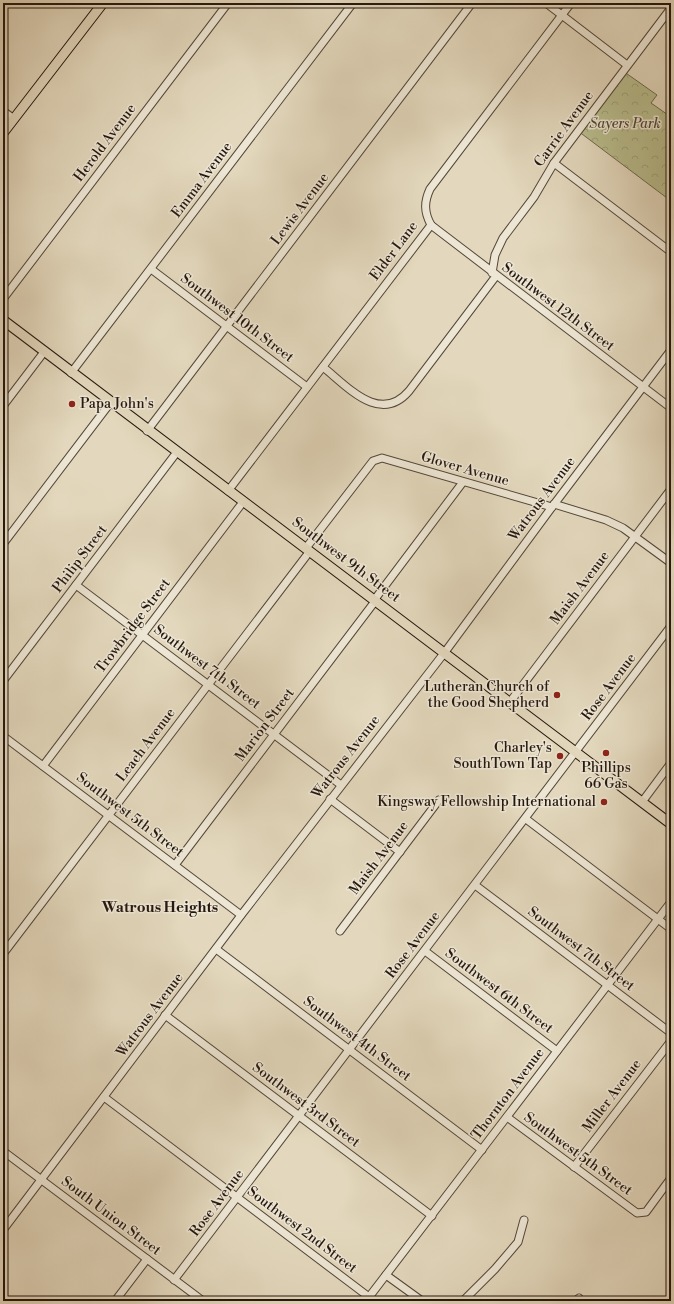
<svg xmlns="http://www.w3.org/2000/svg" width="674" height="1304" viewBox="0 0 674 1304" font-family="'Libre Bodoni',serif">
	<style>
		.forest { fill: url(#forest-crowns); stroke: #6f6a4e }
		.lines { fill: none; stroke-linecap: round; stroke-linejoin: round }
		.minor-casing { stroke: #54473a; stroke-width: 9 }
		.major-casing { stroke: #25170f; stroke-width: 11 }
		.minor { stroke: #ede6d4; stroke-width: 7 }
		.major { stroke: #e3d8bd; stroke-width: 9 }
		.poi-dot { fill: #8f2418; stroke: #ede6d4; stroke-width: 1.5 }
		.labels { text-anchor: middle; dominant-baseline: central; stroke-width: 3; stroke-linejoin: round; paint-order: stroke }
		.park-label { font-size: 14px; font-style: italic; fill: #514935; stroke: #ede6d4 }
		.street-label { font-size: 14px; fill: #25170f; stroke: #ede6d4 }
		.poi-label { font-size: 14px; fill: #25170f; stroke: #ede6d4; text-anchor: end }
		.neighbourhood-label { font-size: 15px; font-weight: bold; fill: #25170f; stroke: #ede6d4 }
	</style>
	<defs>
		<pattern id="forest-crowns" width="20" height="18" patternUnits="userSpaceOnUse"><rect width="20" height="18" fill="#b9bd8e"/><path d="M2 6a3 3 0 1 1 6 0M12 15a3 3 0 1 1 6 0" fill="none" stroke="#9fa279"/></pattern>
	</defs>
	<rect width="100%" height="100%" fill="#e3d8bd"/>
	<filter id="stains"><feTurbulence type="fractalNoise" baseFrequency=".005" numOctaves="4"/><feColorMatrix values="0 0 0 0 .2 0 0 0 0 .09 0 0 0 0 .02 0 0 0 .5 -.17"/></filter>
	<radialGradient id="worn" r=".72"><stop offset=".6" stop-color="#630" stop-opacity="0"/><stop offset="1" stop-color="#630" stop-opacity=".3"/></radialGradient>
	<path class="forest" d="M623,71L657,95L651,103L671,117V201L578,131Z"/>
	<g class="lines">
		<defs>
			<g id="minor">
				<path d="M546,3L627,65"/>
				<path d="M3,111L14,119"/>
				<path d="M554,163L671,252"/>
				<path d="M431,225L671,408"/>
				<path d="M151,269L307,387"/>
				<path d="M492,273L495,255L503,238L534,197L554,163L671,8"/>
				<path d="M3,299L228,3"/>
				<path d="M323,367C347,386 380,425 409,391L496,276"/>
				<path d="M71,373L353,3"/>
				<path d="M3,406L44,352"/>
				<path d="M147,431L472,3"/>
				<path d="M228,491L431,225C424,212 424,202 430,189L571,3"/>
				<path d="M554,504L606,520L623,528L671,563"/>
				<path d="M3,544L111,402"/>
				<path d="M306,548L373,461L382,458L552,507"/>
				<path d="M76,585L341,785"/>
				<path d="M375,599L463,482"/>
				<path d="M3,681L177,452"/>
				<path d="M510,702L671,489"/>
				<path d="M3,736L241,915"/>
				<path d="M43,766L243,502"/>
				<path d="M330,799L400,852"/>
				<path d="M642,802L671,763"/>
				<path d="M526,819L671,929"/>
				<path d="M175,865L376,600"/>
				<path d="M475,885L671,1033"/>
				<path d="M340,931L439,800"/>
				<path d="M216,949L482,1150"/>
				<path d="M425,951L557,1051"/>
				<path d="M3,954L310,551"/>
				<path d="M165,1015L432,1216"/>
				<path d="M104,1097L369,1297"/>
				<path d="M507,1117L637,1213L646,1212L671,1178"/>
				<path d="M3,1151L203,1301"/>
				<path d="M574,1167L671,1041"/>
				<path d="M3,1230L242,914L445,652L552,507L671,350"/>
				<path d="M386,1275L422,1301"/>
				<path d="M174,1280L671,626"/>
				<path d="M115,1301L147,1259"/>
				<path d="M366,1301L671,902"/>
				<path d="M463,1301L495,1269L518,1242L524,1220"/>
				<path d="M575,1301L579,1298"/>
			</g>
			<g id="major">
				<path d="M3,133L103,3"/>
				<path d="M3,320L671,824"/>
			</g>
		</defs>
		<use href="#minor" class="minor-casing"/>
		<use href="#major" class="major-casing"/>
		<use href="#minor" class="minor"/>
		<use href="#major" class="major"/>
	</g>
	<g class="poi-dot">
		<circle cx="72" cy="404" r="4"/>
		<circle cx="557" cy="695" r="4"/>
		<circle cx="606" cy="753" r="4"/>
		<circle cx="560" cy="756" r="4"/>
		<circle cx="604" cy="802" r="4"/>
	</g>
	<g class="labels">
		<g class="park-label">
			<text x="625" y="124">Sayers Park</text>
		</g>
		<g class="street-label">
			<text transform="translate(564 129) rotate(-54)">Carrie Avenue</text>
			<text transform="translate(105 143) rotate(-53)">Herold Avenue</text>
			<text transform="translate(202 180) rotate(-53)">Emma Avenue</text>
			<text transform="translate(300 209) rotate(-53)">Lewis Avenue</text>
			<text transform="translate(394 251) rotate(-53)">Elder Lane</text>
			<text transform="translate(558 307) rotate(37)">Southwest 12th Street</text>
			<text transform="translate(237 318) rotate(37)">Southwest 10th Street</text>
			<text transform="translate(465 469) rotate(16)">Glover Avenue</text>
			<text transform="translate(542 499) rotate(-53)">Watrous Avenue</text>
			<text transform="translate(80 559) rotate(-53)">Philip Street</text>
			<text transform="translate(346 560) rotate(37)">Southwest 9th Street</text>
			<text transform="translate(580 588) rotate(-53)">Maish Avenue</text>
			<text transform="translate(133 626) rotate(-53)">Trowbridge Street</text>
			<text transform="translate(207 667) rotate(37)">Southwest 7th Street</text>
			<text transform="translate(609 687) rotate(-53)">Rose Avenue</text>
			<text transform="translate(265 725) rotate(-53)">Marion Street</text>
			<text transform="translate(146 745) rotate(-53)">Leach Avenue</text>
			<text transform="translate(346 757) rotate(-52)">Watrous Avenue</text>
			<text transform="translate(130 815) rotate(37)">Southwest 5th Street</text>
			<text transform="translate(379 858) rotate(-53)">Maish Avenue</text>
			<text transform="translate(413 945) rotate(-53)">Rose Avenue</text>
			<text transform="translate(581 949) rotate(37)">Southwest 7th Street</text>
			<text transform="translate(499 991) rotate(37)">Southwest 6th Street</text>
			<text transform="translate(150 1015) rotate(-53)">Watrous Avenue</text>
			<text transform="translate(357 1039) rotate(37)">Southwest 4th Street</text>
			<text transform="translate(508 1094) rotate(-53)">Thornton Avenue</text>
			<text transform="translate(612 1096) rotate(-53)">Miller Avenue</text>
			<text transform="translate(306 1105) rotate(37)">Southwest 3rd Street</text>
			<text transform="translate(578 1154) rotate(36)">Southwest 5th Street</text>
			<text transform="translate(217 1203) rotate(-53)">Rose Avenue</text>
			<text transform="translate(111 1216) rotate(37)">South Union Street</text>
			<text transform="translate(302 1230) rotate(37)">Southwest 2nd Street</text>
		</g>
		<g class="poi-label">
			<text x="80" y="404" text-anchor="start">Papa John's</text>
			<text x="549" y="687">Lutheran Church of<tspan x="549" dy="16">the Good Shepherd</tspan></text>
			<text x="552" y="748">Charley's<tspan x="552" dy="16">SouthTown Tap</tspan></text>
			<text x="606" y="768" text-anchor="middle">Phillips<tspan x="606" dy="16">66 Gas</tspan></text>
			<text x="596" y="802">Kingsway Fellowship International</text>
		</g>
		<g class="neighbourhood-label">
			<text x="160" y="907">Watrous Heights</text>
		</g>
	</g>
	<rect width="674" height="1304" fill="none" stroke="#e3d8bd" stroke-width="16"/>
	<rect x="4" y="4" width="666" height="1296" fill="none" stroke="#25170f" stroke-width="2"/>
	<rect x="8" y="8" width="658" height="1288" fill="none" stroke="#25170f"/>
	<rect width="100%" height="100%" filter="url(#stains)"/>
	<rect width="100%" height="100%" fill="url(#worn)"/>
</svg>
